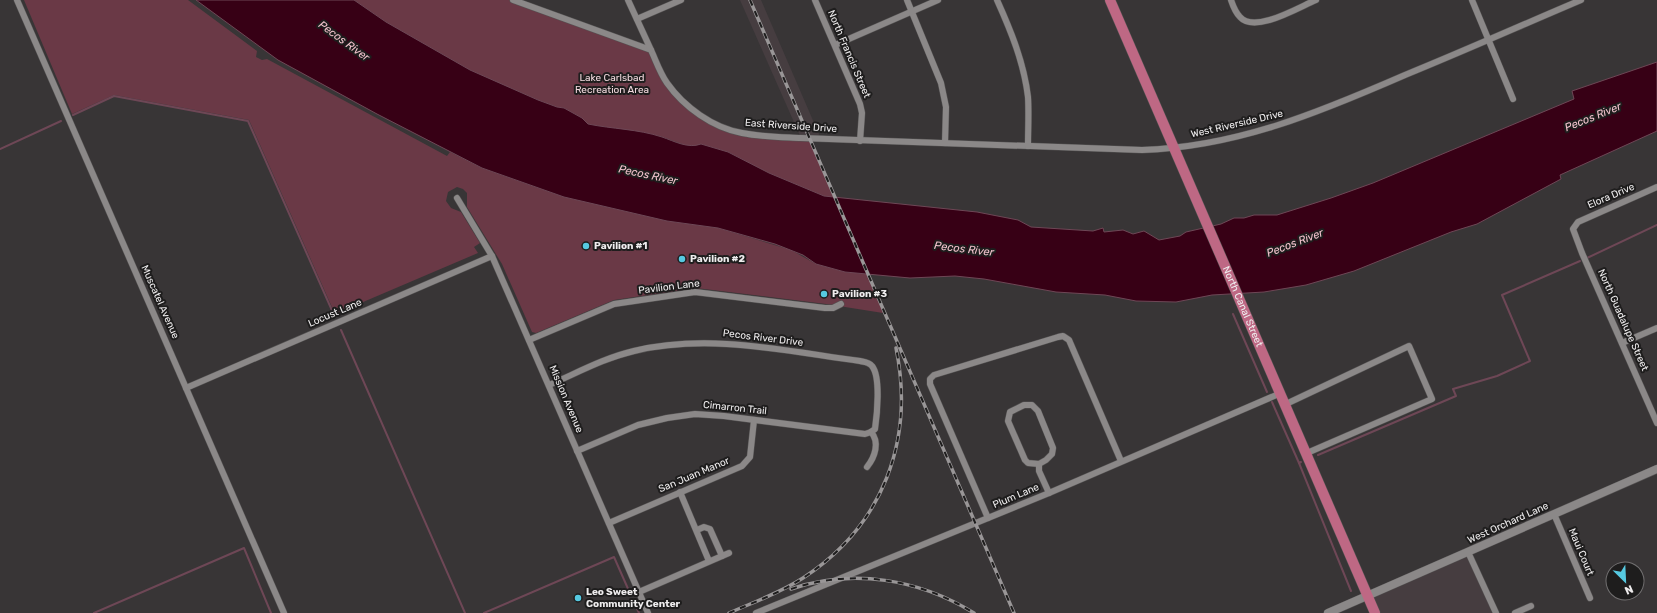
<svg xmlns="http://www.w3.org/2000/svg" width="1657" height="613" viewBox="0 0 1657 613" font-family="Rubik,sans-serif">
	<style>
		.built { fill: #463d40 }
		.green { fill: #6a3946 }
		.water { fill: #370015; stroke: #6e4756 }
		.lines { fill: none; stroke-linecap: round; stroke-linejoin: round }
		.stream { stroke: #6e4756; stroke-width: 2 }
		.minor-casing { stroke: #555353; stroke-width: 7 }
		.tertiary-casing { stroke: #555353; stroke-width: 9 }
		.primary-casing { stroke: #555353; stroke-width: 11 }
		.minor { stroke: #8b8888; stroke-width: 6 }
		.tertiary { stroke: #8b8888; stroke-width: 8 }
		.primary { stroke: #be6884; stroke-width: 10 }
		.rail-casing { stroke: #999697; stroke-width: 3.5 }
		.rail { stroke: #1e1d1d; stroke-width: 2; stroke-dasharray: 6; stroke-linecap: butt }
		.poi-dot { fill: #56c9e1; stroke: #1e1d1d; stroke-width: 1.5 }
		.labels { text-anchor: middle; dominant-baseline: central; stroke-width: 4; stroke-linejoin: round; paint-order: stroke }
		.street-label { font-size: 10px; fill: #efedee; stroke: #1e1d1d }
		.park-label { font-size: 10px; fill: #f3dadf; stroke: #1e1d1d }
		.poi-label { font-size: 10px; font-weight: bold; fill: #efedee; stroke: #1e1d1d; text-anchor: start }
		.water-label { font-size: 11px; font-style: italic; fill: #f3c4ce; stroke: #1e1d1d }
	</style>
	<rect width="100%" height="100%" fill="#383536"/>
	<g class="built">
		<path d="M740,0H761L821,139L801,138Z"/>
		<path d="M1468,552L1496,613H1375L1367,596Z"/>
	</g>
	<g class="green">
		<path d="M24,0H188L257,51L256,57L262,60L267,59L447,156L450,152L482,168L564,197L667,221L718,228L791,250L816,264L845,272L868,274L883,313L826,304L696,288L614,300L536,333L532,332L502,264L467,207V193L463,189L457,187L448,192L446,201L451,208L461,212L480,243L474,247L478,253L335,314L249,120L114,95L72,114Z"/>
		<path d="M354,0H513L651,50L660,72L689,107L734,131L809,138L836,198L824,196L769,173L728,152L701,144L696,146L685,145L660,136L588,124L582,118L564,108L557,107L538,100L470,70L386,22Z"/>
	</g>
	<path class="water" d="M196,0H354L386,22L470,70L538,100L557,107L564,108L582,118L588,124C612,129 638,129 662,137C674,141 688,149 701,144L728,152L769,173L824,196L977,212L1018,220L1031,227L1093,231L1103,228L1104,232L1123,230L1133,234L1144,231L1159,240L1180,236L1186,232L1221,224L1234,218H1244L1254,215H1277L1331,198L1373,183L1574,99L1572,91L1657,62V131L1560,175L1561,179L1477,224L1451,232L1354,271L1306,285L1264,292L1212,295L1176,302L1136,301L1105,295L1056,292L984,279L955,276L910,278L845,272L816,264L803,255L775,244L718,228L667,221L564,197L482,168L377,114L278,60Z"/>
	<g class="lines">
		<g class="stream">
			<path d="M73,115L114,96L248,121L334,315"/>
			<path d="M0,149L61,121"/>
			<path d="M1587,258L1657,225"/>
			<path d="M1233,314L1267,392"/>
			<path d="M341,330L465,613"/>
			<path d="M1272,402L1299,463L1301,462"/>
			<path d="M1318,455L1456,396L1453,389L1497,376L1530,361L1502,295L1580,261"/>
			<path d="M1299,463L1351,591"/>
			<path d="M633,600L639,613"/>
			<path d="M94,613L244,548L271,613"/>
			<path d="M484,613L614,557L629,591"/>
		</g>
		<defs>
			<g id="minor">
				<path d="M17,0L284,613"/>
				<path d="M513,0L651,50C656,61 660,73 667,83C684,107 713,128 742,133C762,137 781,137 801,138L1142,150C1237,147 1320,112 1405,75C1464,51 1522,25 1581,0"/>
				<path d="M628,0L651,50"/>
				<path d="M815,0L860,104L862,113L860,141"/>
				<path d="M907,0L941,83L946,107L945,143"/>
				<path d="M997,0C1011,31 1024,63 1028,97C1029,113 1028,130 1028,146"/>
				<path d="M1231,0C1233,6 1235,12 1240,17C1255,34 1299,7 1316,0"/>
				<path d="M1472,0L1513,99"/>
				<path d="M637,19L681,0"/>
				<path d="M835,45L938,0"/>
				<path d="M1657,187L1578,222L1573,229L1582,253L1657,423"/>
				<path d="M457,198L492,256L648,613"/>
				<path d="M529,340L614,304L695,292L825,308H833L841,304"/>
				<path d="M1622,343L1657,328"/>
				<path d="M549,385C577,373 604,358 634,351C709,333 785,351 860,361C865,362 869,362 872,366C881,377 877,415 875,429L871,432"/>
				<path d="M186,388L492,256"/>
				<path d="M1286,404L1409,346L1432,399L1307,453"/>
				<path d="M1024,405H1032L1038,411L1053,448L1052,454L1046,460L1039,464L1028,463L1025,460L1008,421L1010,412Z"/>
				<path d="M577,451L638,425L667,418L695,414L724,416L857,433L865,434L871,432"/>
				<path d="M1039,464V471L1049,493"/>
				<path d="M867,467C875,457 880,442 871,432"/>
				<path d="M680,492L709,561"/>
				<path d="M1554,514L1590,598"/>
				<path d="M988,518L930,384V379L934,375L1058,337L1063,336L1069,340L1121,461"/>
				<path d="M609,523L742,466L750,457L754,420"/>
				<path d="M697,530L704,527L710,529L722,556"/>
				<path d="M1468,552L1496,613"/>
				<path d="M639,592L729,553"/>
				<path d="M756,613L1049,493L1281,393"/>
				<path d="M1515,613L1531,606"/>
			</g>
			<path id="tertiary" d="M1328,613L1657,469"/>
			<g id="primary">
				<path id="s1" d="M1110,0L1375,613"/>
			</g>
		</defs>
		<use href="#minor" class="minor-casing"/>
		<use href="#tertiary" class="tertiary-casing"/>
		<use href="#primary" class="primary-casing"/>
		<use href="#minor" class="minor"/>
		<use href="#tertiary" class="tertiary"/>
		<use href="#primary" class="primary"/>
		<defs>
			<g id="rail">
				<path d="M750,0L1014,613"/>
				<path d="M791,589C853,568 919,579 974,613"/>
				<path d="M729,613C754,602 780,593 803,578C883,526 915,440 896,348"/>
			</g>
		</defs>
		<use href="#rail" class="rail-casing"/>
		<use href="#rail" class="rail"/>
	</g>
	<g class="poi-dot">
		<circle cx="586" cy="246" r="4"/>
		<circle cx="682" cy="259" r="4"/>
		<circle cx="824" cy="294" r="4"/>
		<circle cx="578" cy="598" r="4"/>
	</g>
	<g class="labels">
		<g class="street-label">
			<text transform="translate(849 54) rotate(67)">North Francis Street</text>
			<text transform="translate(1237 124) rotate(-13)">West Riverside Drive</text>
			<text transform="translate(791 126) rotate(4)">East Riverside Drive</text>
			<text transform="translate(1611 196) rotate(-23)">Elora Drive</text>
			<text transform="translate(669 287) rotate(-7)">Pavilion Lane</text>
			<text transform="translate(160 302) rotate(66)">Muscatel Avenue</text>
			<text stroke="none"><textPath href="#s1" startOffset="334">North Canal Street</textPath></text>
			<text transform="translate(335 313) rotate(-23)">Locust Lane</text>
			<text transform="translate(1623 320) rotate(66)">North Guadalupe Street</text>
			<text transform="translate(763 338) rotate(7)">Pecos River Drive</text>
			<text transform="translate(566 399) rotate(67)">Mission Avenue</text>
			<text transform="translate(735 408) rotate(6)">Cimarron Trail</text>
			<text transform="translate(694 475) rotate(-23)">San Juan Manor</text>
			<text transform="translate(1016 496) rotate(-23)">Plum Lane</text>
			<text transform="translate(1508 523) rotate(-24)">West Orchard Lane</text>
			<text transform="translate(1581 552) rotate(67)">Maui Court</text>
		</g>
		<g class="park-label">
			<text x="612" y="78">Lake Carlsbad<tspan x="612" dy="12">Recreation Area</tspan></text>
		</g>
		<g class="poi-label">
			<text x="594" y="246">Pavilion #1</text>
			<text x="690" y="259">Pavilion #2</text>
			<text x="832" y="294">Pavilion #3</text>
			<text x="586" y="592">Leo Sweet<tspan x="586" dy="12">Community Center</tspan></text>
		</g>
		<g class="water-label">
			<text transform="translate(344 41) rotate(36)">Pecos River</text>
			<text transform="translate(1593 117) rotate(-22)">Pecos River</text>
			<text transform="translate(648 175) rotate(12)">Pecos River</text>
			<text transform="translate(1295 243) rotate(-21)">Pecos River</text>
			<text transform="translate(964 249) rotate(7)">Pecos River</text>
		</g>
	</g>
	<g transform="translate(1625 581) rotate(156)"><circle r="19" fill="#1e1d1d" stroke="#727071"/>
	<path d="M0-3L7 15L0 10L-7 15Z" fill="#56c9e1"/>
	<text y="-6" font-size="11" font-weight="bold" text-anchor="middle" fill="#efedee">N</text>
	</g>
</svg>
